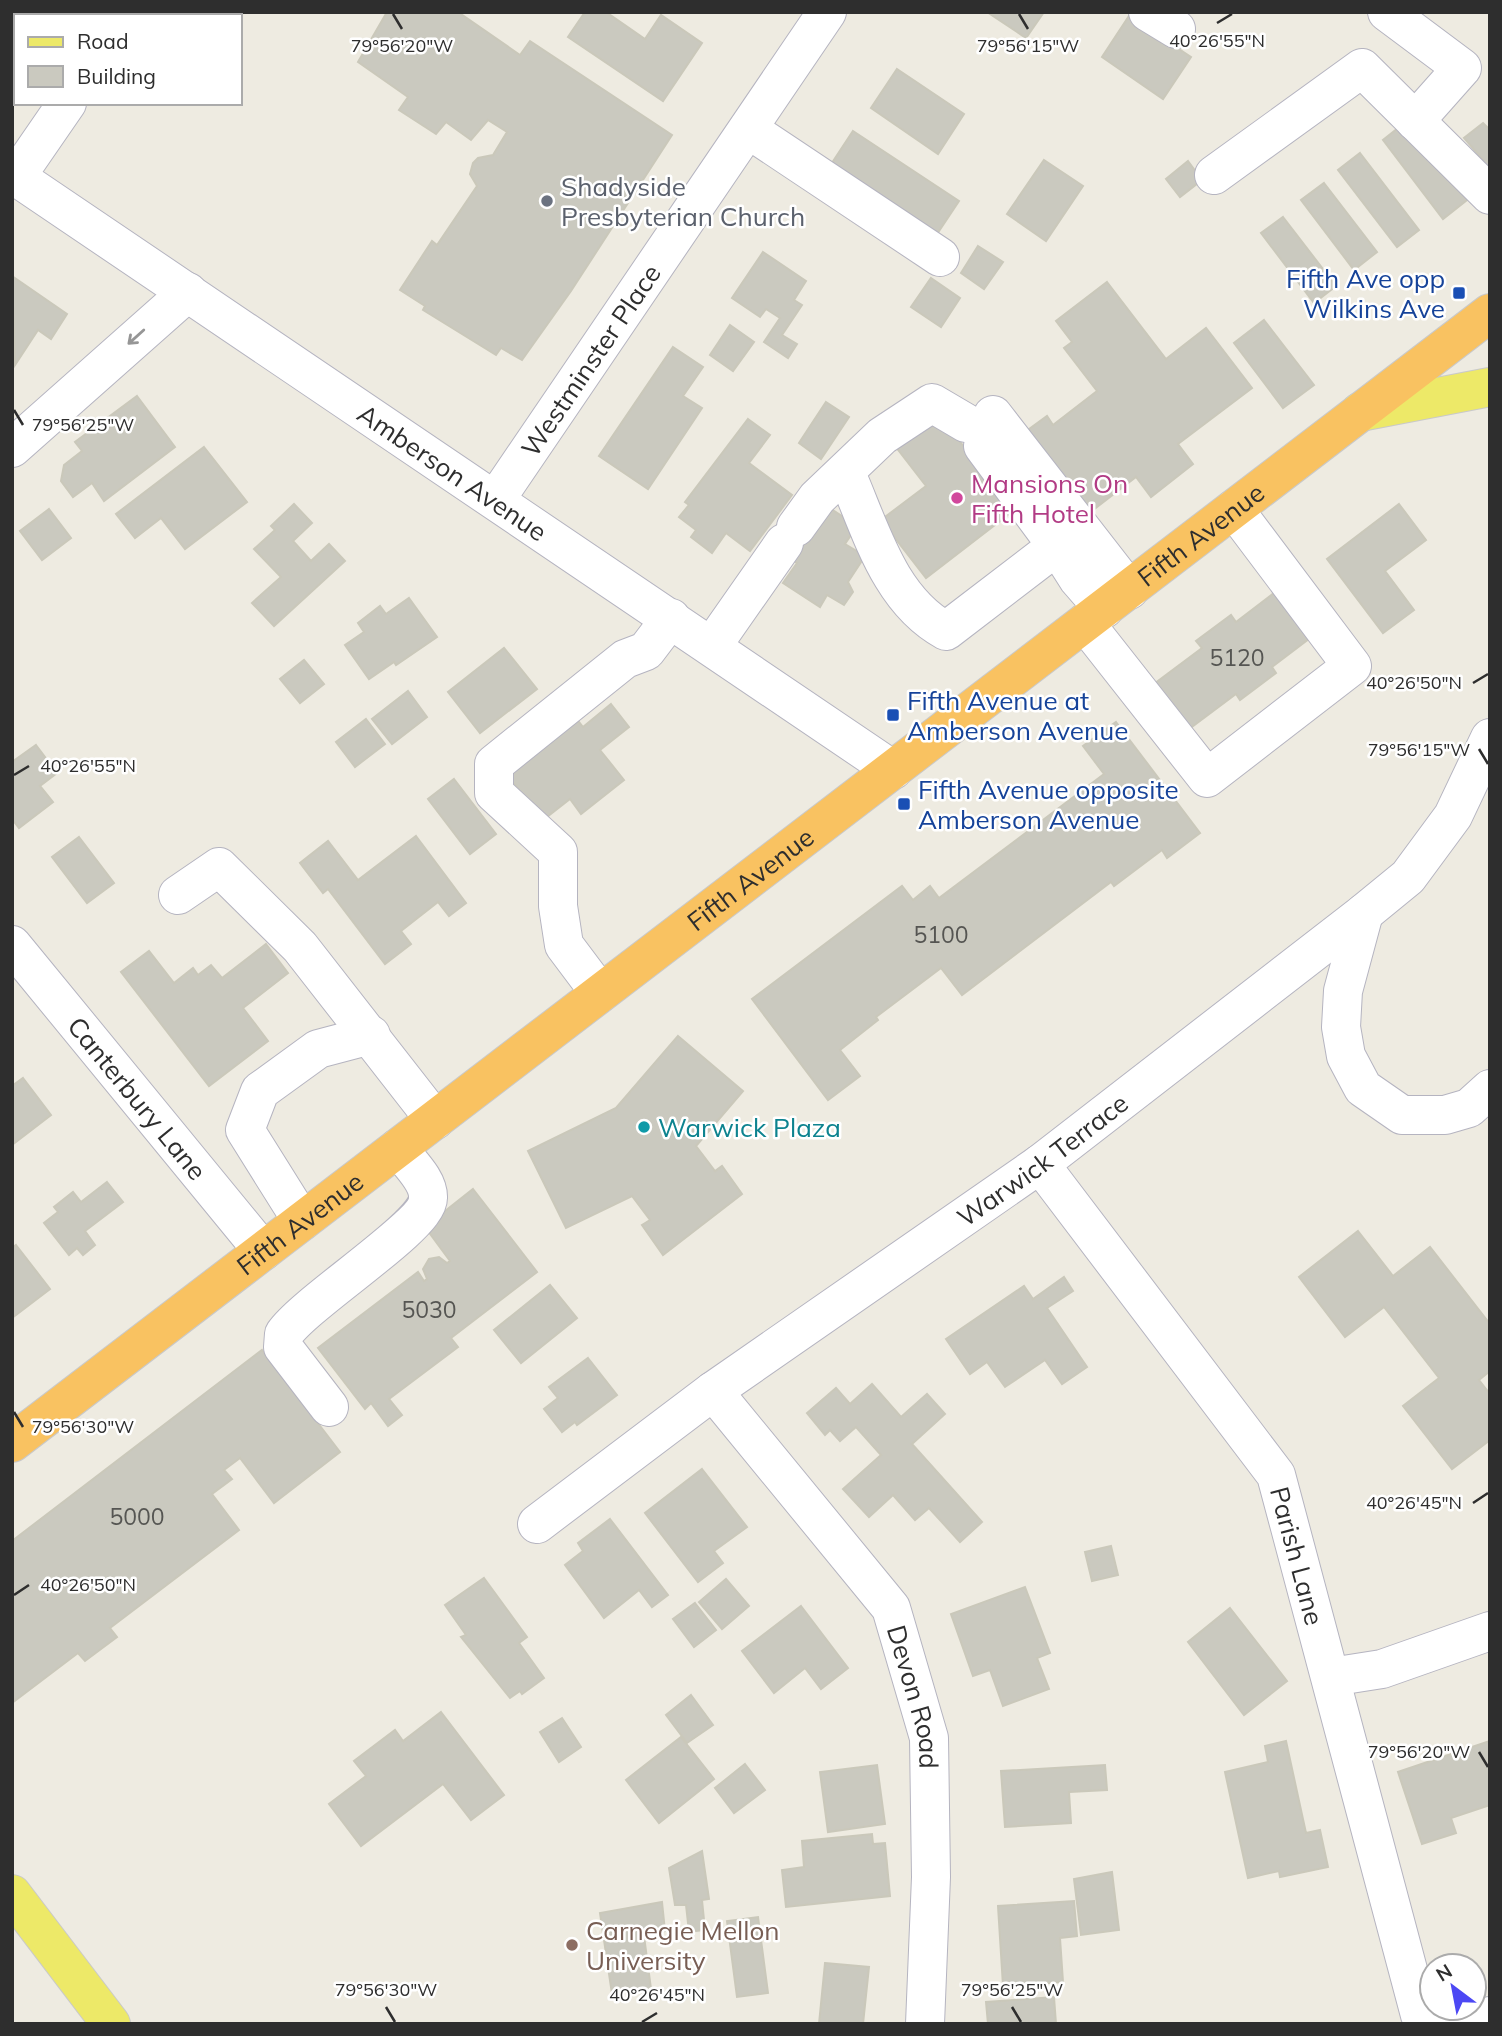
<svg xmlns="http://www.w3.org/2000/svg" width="1502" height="2036" viewBox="0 0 1502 2036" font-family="Mulish,sans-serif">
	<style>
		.building { fill: #cac9bf; stroke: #cac8ba; stroke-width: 2 }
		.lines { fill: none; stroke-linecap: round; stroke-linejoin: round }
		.minor-casing { stroke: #b5b4c0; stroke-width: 40 }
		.major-casing { stroke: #c9c9c9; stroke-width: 40 }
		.highway-casing { stroke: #c9c9c9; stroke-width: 40 }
		.minor { stroke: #fff; stroke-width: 38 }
		.major { stroke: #ede968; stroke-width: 38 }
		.highway { stroke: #f9c261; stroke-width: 38 }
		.oneway { stroke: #969696 }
		.ticks { fill: none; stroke: #2e2e2e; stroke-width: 2.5 }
		.worship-dot { fill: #6b7280; stroke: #fff; stroke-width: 2.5 }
		.transit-dot { fill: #1a4fb4; stroke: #fff; stroke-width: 2.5 }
		.hotel-dot { fill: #d1479c; stroke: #fff; stroke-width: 2.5 }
		.culture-dot { fill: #0f9aa8; stroke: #fff; stroke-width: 2.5 }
		.education-dot { fill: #8d6e63; stroke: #fff; stroke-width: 2.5 }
		.labels { text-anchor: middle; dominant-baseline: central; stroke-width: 5; stroke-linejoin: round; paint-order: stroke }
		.number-label { font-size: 23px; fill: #555552 }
		.worship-label { font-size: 26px; fill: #5b616d; stroke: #fff; text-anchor: start }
		.transit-label { font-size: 26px; fill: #164399; stroke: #fff; text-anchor: start }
		.street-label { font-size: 26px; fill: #2e2e2e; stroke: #fff }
		.hotel-label { font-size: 26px; fill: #b23c85; stroke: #fff; text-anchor: start }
		.culture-label { font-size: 26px; fill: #0d838f; stroke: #fff; text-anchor: start }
		.education-label { font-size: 26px; fill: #785e54; stroke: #fff; text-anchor: start }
		.ticks-label { font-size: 18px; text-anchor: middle; fill: #2e2e2e; stroke: #fff; stroke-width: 5; stroke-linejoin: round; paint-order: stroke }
	</style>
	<rect width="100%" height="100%" fill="#eeebe1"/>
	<g class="building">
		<path d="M12,12H75L78,14L16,16V45L12,43Z"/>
		<path d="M387,12H458L520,55L530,41L672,135L571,291L522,360L501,348L496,355L423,310L425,306L400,290L432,241L437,245L477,186L470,174L473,163L478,158L493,155L507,132L488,120L471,140L446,122L436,134L399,110L408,97L358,62Z"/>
		<path d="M585,12H606L645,39L661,15L702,43L663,101L568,37Z"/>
		<path d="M987,12H1044L1026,38Z"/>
		<path d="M1129,16L1191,57L1163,99L1102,57Z"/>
		<path d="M897,69L964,114L938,154L871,108Z"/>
		<path d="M1407,121L1467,200L1443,219L1383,140Z"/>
		<path d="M1483,123L1490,130V177L1479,164L1483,160L1464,138Z"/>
		<path d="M853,131L959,201L931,243L826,172Z"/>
		<path d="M1360,153L1419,230L1397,247L1338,170Z"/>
		<path d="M1044,160L1083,186L1046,241L1007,214Z"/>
		<path d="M1188,161L1202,180L1180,197L1166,179Z"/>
		<path d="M1324,183L1377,252L1354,270L1301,200Z"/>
		<path d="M1283,217L1336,286L1314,303L1261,233Z"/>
		<path d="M978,246L1003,262L984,289L961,273Z"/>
		<path d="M763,252L806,281L794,300L802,305L782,335L797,344L788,358L764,342L780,318L766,309L760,317L732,298Z"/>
		<path d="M12,276L67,314L51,339L38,330L15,365Z"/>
		<path d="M931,278L960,298L941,327L911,307Z"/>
		<path d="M1107,282L1166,359L1206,328L1252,388L1178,444L1193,464L1151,497L1136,477L1084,517L1021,435L1047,416L1053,425L1097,391L1064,348L1072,342L1056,321Z"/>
		<path d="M1264,320L1314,385L1283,408L1234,343Z"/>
		<path d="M730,325L754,342L733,371L710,355Z"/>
		<path d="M673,347L703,367L683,396L702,408L648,489L599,456Z"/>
		<path d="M137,396L175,447L104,501L92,483L73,497L61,481L64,465L82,451L75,442Z"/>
		<path d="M826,402L849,417L821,459L799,443Z"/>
		<path d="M935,409L1013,511L926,578L881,520L926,486L892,442Z"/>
		<path d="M748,419L770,435L749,463L792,495L750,551L726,533L712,553L691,537L696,530L679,517L689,505L685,502Z"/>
		<path d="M204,447L247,502L185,549L161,518L135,538L116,514Z"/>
		<path d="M819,501L857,526L845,544L865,556L848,582L853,592L844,605L827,595L820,607L783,583L797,563L785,555Z"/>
		<path d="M294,504L312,523L293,541L311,561L329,544L345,561L274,626L252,603L281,577L254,549L275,530L271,526Z"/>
		<path d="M1399,504L1426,540L1385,571L1414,610L1383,633L1327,559Z"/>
		<path d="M49,509L71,538L42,560L20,531Z"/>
		<path d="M1283,586L1318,632L1272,667L1276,673L1240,700L1236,694L1189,729L1154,684L1202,648L1196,641L1231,615L1236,622Z"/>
		<path d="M409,598L437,637L396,665L394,662L369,679L345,645L364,632L358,623L380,606L386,614Z"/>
		<path d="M504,648L537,689L480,733L448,692Z"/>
		<path d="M304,660L324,684L300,703L280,679Z"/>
		<path d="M408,691L427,717L392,744L372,719Z"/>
		<path d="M611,704L629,727L600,750L624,780L581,814L570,799L543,820L504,771L575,717L583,727Z"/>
		<path d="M366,719L385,744L355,767L336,742Z"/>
		<path d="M1116,722L1200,833L1167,858L1162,850L1114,886L1111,882L962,995L941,968L876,1017L878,1020L840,1050L860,1076L828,1100L752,999L902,886L913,900L930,886L939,898L1104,774L1083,746Z"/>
		<path d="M36,745L57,773L40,786L53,802L19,828L12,819V762Z"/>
		<path d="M454,779L496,834L470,854L428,799Z"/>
		<path d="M416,836L466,903L449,916L438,902L401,931L411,944L385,964L328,889L323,893L300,863L328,841L358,880Z"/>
		<path d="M79,837L114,883L87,903L52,857Z"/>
		<path d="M266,944L288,973L243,1008L268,1041L209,1086L121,972L149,951L174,983L193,968L198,975L211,965L222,978Z"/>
		<path d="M678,1036L743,1091L696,1146L715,1171L722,1166L742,1194L663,1255L642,1225L650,1220L632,1196L566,1228L528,1151L616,1108Z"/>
		<path d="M23,1078L51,1115L12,1145V1086Z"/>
		<path d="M107,1182L123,1202L85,1231L95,1245L83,1255L77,1248L69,1255L44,1223L58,1212L54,1207L73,1192L81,1202Z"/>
		<path d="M473,1189L537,1272L451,1338L458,1347L389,1399L402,1415L388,1426L371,1403L365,1409L318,1348L418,1272L424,1281L427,1279L423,1269L429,1259L439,1257L447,1263L450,1261L425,1227Z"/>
		<path d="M1358,1231L1393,1276L1430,1247L1490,1324V1371L1479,1380L1490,1394V1440L1452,1469L1403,1406L1439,1378L1384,1307L1345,1337L1299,1277Z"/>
		<path d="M16,1245L50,1289L12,1318V1248Z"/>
		<path d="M1064,1277L1073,1291L1047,1308L1087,1367L1062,1384L1045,1360L1005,1387L987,1362L970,1374L946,1339L1024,1286L1033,1299Z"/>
		<path d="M550,1285L577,1318L521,1363L494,1330Z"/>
		<path d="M262,1350L340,1452L274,1503L240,1458L224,1470L232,1479L212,1494L239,1530L110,1628L117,1637L85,1661L78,1653L12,1703V1541Z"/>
		<path d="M588,1358L617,1395L577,1425L575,1422L562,1432L544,1409L558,1398L549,1387Z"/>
		<path d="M872,1384L901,1417L927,1394L945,1414L912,1444L982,1522L960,1542L929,1508L915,1520L893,1495L869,1517L843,1489L881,1455L856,1427L840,1441L830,1430L825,1435L807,1413L836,1388L850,1404Z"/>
		<path d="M702,1469L747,1527L714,1551L723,1563L698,1582L645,1513Z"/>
		<path d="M610,1519L668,1595L652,1607L639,1590L604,1618L565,1565L583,1551L578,1543Z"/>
		<path d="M1111,1546L1118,1575L1092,1581L1085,1552Z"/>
		<path d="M484,1578L527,1637L519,1643L544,1678L522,1694L520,1691L510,1698L461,1637L466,1635L445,1605Z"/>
		<path d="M726,1579L749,1606L722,1629L699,1602Z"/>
		<path d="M1025,1587L1050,1653L1037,1658L1049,1689L1003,1706L990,1670L973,1676L951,1614Z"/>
		<path d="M695,1603L716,1630L694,1647L673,1619Z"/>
		<path d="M801,1606L848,1668L821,1689L805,1668L774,1693L742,1651Z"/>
		<path d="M1230,1608L1287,1681L1244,1715L1188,1642Z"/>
		<path d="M691,1695L713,1725L687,1743L666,1715Z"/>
		<path d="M441,1712L504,1795L471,1820L443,1784L361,1846L329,1804L366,1776L354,1761L395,1730L403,1741Z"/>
		<path d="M562,1718L581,1747L559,1762L540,1732Z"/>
		<path d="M681,1737L714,1779L659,1823L626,1780Z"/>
		<path d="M1286,1741L1306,1833L1320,1830L1328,1867L1280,1877L1279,1871L1248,1878L1225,1772L1268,1762L1265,1746Z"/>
		<path d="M1490,1741V1805L1451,1818L1456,1833L1422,1844L1398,1772Z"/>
		<path d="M745,1764L765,1790L734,1813L715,1788Z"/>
		<path d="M877,1765L885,1824L828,1832L820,1772Z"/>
		<path d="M1105,1765L1107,1790L1069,1792L1071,1823L1005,1827L1001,1771Z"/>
		<path d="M872,1834L873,1844L885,1843L890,1896L786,1907L782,1870L804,1867L802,1841Z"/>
		<path d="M702,1851L709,1899L702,1900L705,1930L689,1932L686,1905H675L669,1868Z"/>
		<path d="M1112,1872L1119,1930L1081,1935L1074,1879Z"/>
		<path d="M1074,1901L1077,1936L1060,1938L1063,1982L1003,1986L998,1906Z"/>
		<path d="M662,1902L665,1931L644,1936L651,1989L612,1994L600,1913Z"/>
		<path d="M758,1917L768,1993L737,1997L727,1921Z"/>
		<path d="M825,1963L869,1967L863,2024H819Z"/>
		<path d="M1054,1997L1056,2024H988L986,2002Z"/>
	</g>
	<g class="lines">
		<defs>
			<g id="minor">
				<path d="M1148,12L1176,29"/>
				<path d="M1387,12L1462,68L1415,121"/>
				<path d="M127,16L129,12"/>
				<path d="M748,129L940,257"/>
				<path id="s1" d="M12,174L893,770"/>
				<path d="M1214,175L1362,68L1490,195"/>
				<path d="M16,177L67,103"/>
				<path d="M993,415L1129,590"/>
				<path d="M983,446L1057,546"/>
				<path d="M12,448L188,292"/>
				<path d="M846,473C871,530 889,600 946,631L1057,546L1078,579L1104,609"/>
				<path id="s2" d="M496,499L827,12"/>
				<path d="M796,527L817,498L882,436L932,403L966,423"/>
				<path d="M1085,623L1207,778L1352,666L1234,509"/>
				<path d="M712,646L784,543"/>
				<path d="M178,895L219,867L300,947L435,1120"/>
				<path d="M1364,913L1343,991L1341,1027L1346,1056L1363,1088L1402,1115H1445L1469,1108L1490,1089"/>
				<path id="s3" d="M12,945L263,1251"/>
				<path d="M600,993L564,945L558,906V852L494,793V764L625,659L646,651L671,618"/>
				<path id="s4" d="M1040,1164L1276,1475L1420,2015L1438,2024"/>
				<path d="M302,1221L245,1130L260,1091L318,1049L371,1035"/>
				<path id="s5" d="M713,1391L891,1608L929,1738L931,1877L925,2024"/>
				<path d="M329,1407L283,1347L284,1334C307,1301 428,1226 428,1198C429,1180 408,1162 398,1148"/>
				<path id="s6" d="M537,1524L713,1391L1040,1164L1364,913L1408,877L1453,816L1490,738"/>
				<path d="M1331,1677L1382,1669L1490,1631"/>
				<path d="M1468,2024L1490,2016"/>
			</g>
			<g id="major">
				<path d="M1360,412L1490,387"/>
				<path d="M12,1894L111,2024"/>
			</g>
			<g id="highway">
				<path id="s7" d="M12,1443L1490,313"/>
			</g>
		</defs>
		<use href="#minor" class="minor-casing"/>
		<use href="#major" class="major-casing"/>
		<use href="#highway" class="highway-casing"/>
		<use href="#minor" class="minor"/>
		<use href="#major" class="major"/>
		<use href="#highway" class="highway"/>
	</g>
	<defs><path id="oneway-shaft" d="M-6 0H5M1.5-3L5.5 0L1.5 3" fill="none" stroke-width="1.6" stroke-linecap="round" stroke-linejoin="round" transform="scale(1.75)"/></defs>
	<use class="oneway" href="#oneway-shaft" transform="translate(136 337) rotate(138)"/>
	<path class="ticks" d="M393,14L402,29M1019,14L1028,29M1217,23L1232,14M14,410L23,425M1473,683L1488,674M1479,749L1488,764M14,775L29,766M14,1412L23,1427M1473,1503L1488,1493M14,1595L29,1585M1479,1752L1488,1767M386,2007L395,2022M1012,2007L1021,2022M642,2022L657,2013"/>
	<circle class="worship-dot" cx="547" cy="201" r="7"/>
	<g class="transit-dot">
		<rect x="1452" y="286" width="14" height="14" rx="3.5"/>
		<rect x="886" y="708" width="14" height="14" rx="3.5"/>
		<rect x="897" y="797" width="14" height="14" rx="3.5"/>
	</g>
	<circle class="hotel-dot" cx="957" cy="498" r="7"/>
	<circle class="culture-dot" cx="644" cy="1127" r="7"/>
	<circle class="education-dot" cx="572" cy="1945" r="7"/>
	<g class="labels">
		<g class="number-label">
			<text x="1237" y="657">5120</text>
			<text x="941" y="934">5100</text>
			<text x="429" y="1309">5030</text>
			<text x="137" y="1516">5000</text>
		</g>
		<g class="worship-label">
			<text x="561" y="186">Shadyside<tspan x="561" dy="30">Presbyterian Church</tspan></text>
		</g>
		<g class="transit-label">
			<text x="1445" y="278" text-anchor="end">Fifth Ave opp<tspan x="1445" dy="30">Wilkins Ave</tspan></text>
			<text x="907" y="700">Fifth Avenue at<tspan x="907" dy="30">Amberson Avenue</tspan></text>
			<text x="918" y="789">Fifth Avenue opposite<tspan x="918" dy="30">Amberson Avenue</tspan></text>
		</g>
		<g class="street-label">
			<text stroke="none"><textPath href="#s2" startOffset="168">Westminster Place</textPath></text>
			<text stroke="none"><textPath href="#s1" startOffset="532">Amberson Avenue</textPath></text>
			<text stroke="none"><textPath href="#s7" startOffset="1496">Fifth Avenue</textPath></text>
			<text stroke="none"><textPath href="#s7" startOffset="929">Fifth Avenue</textPath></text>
			<text stroke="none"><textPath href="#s3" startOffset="198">Canterbury Lane</textPath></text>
			<text stroke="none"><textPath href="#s6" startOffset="623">Warwick Terrace</textPath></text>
			<text stroke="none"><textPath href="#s7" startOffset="362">Fifth Avenue</textPath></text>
			<text stroke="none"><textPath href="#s4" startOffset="474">Parish Lane</textPath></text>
			<text stroke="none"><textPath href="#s5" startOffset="373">Devon Road</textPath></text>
		</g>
		<g class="hotel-label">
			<text x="971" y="483">Mansions On<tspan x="971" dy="30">Fifth Hotel</tspan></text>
		</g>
		<g class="culture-label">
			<text x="658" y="1127">Warwick Plaza</text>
		</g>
		<g class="education-label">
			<text x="586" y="1930">Carnegie Mellon<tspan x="586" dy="30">University</tspan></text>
		</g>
	</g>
	<g class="ticks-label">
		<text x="1217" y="47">40°26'55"N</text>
		<text x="402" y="52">79°56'20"W</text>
		<text x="1028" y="52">79°56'15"W</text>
		<text x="83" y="431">79°56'25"W</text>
		<text x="1414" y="689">40°26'50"N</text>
		<text x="1419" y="756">79°56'15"W</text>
		<text x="88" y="772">40°26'55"N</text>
		<text x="83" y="1433">79°56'30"W</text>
		<text x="1414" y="1509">40°26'45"N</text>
		<text x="88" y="1591">40°26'50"N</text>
		<text x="1419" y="1758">79°56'20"W</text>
		<text x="386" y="1996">79°56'30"W</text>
		<text x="1012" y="1996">79°56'25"W</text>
		<text x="657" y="2001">40°26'45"N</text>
	</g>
	<rect width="1502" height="2036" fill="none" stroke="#2e2e2e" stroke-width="28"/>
	<rect x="14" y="14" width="228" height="91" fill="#ffffff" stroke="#ababab" stroke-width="2"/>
	<rect x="28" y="37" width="35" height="10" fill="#ede968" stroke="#ababab" stroke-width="2"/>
	<text x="77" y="49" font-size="21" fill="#2e2e2e">Road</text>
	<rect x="28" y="66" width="35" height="21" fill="#cac9bf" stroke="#ababab" stroke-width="2"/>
	<text x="77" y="84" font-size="21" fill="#2e2e2e">Building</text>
	<g transform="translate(1453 1987) rotate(328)"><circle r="33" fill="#ffffff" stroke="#ababab" stroke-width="2"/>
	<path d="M0-5L12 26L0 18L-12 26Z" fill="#4c48f4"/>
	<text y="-10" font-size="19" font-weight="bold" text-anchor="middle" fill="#2e2e2e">N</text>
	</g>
</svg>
